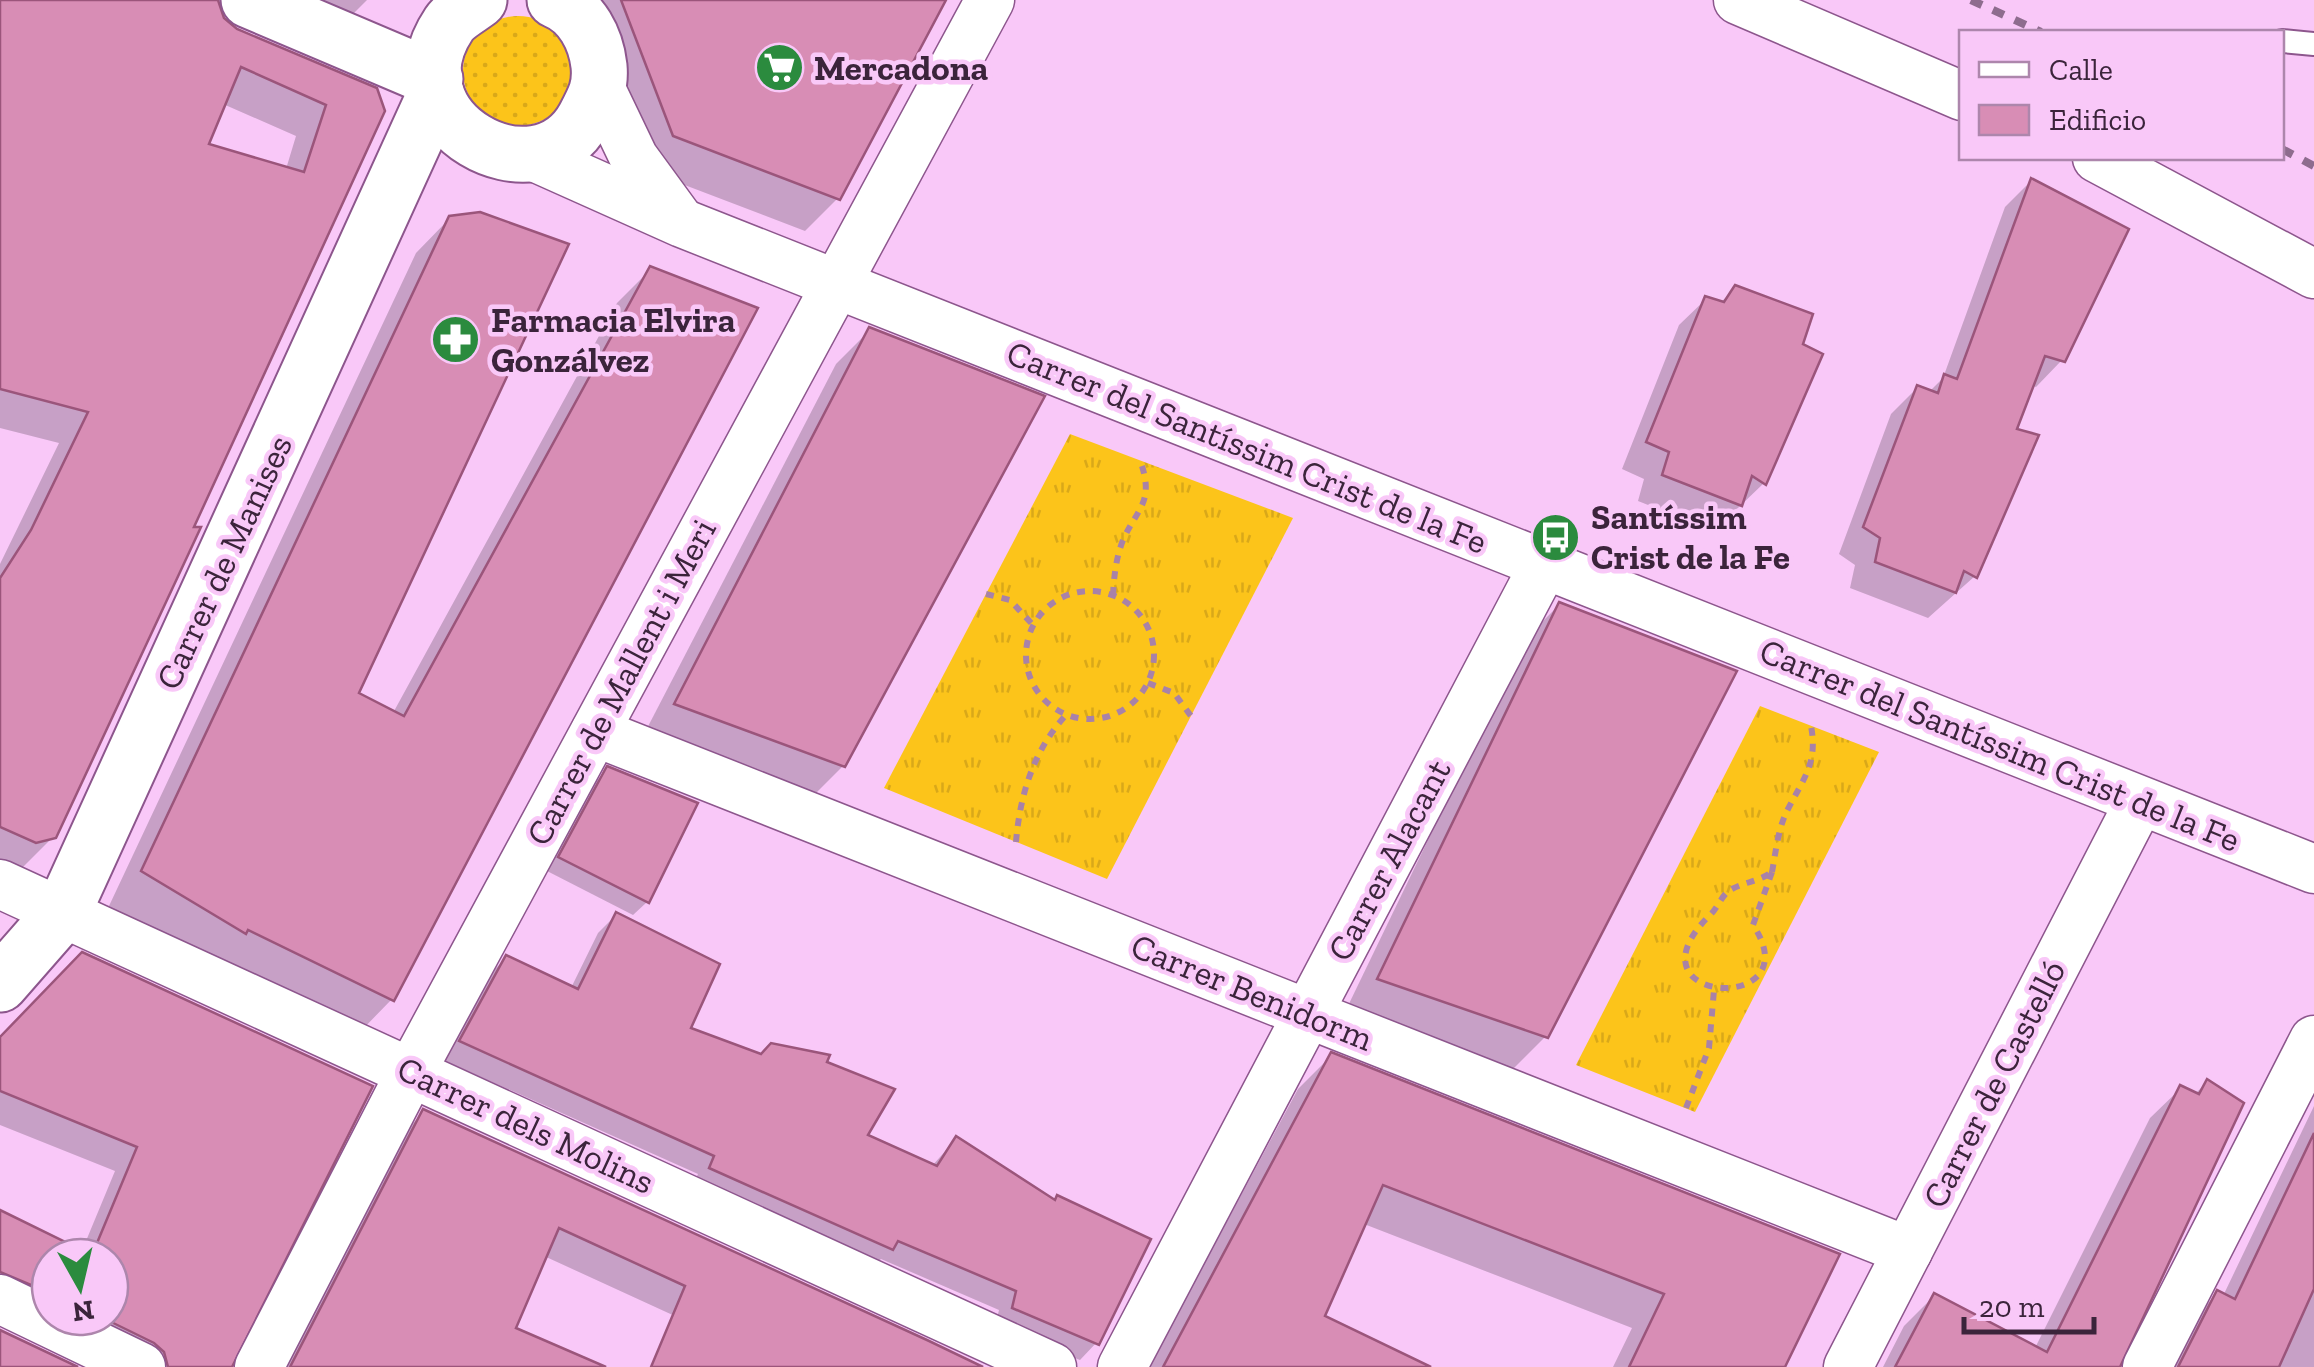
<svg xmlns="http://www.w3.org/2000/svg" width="2314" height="1367" viewBox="0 0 2314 1367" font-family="'Zilla Slab',serif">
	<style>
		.grass { fill: url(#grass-tufts) }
		.garden { fill: url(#garden-dots) }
		.shadow { fill: #0003; fill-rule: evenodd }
		.building { fill: #d88db5; stroke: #9b557b; stroke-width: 2.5; fill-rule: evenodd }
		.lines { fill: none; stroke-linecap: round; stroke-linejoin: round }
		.lane-casing { stroke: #8d568d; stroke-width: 26 }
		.street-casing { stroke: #8d568d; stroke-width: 51 }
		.secondary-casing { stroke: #8d568d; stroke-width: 59 }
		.path { stroke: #a882a8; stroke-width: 6; stroke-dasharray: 8 8; stroke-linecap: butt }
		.lane { stroke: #fff; stroke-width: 22 }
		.street { stroke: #fff; stroke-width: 48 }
		.secondary { stroke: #fff; stroke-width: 55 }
		.rail { stroke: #8e6c8e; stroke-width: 8; stroke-dasharray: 12 12; stroke-linecap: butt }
		.labels { text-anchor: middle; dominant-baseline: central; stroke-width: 9; stroke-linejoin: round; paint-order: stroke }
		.poi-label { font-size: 35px; font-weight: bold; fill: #3b243b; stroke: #f9c8f8; text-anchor: start }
		.street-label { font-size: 35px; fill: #3b243b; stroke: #f9c8f8 }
	</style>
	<defs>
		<pattern id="grass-tufts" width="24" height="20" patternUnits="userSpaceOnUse" patternTransform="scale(2.5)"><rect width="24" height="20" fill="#fcc41a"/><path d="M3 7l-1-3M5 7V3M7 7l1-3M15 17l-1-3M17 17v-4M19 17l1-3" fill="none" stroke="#d9a819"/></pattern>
		<pattern id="garden-dots" width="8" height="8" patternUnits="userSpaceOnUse" patternTransform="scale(2.5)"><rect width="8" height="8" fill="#fcc41a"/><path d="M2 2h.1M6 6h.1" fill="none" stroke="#d9a819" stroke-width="1.8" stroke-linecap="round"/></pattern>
	</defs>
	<rect width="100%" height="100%" fill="#f9c8f8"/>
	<g class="grass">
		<path d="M1070,434L1293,518L1107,879L884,788Z"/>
		<path d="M1760,706L1879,752L1695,1112L1576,1065Z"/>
	</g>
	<circle class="garden" cx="518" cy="71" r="55"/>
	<g class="shadow">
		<path d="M0,0H223L216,2L221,19L235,30L375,90L53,837L21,869L0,872V564L59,443L0,428ZM223,104L296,136L286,169L206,146Z"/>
		<path d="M295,0H367L347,20Z"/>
		<path d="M576,0H943L838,198L805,231L640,168Z"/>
		<path d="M2031,181L2062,360L2036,387L2031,385L1975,576L1928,618L1850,588L1855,565L1839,554L1891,414L1917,388L1929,392L1943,378L2005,207Z"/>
		<path d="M450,218L355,694L393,713L617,303L651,269L392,999L359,1033L210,966L109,906L416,253Z"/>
		<path d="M1736,288L1764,483L1714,531L1638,501L1644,479L1622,469L1679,325L1706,299L1720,303Z"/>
		<path d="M870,330L843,766L809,800L642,738L836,364Z"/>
		<path d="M1559,605L1546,1036L1512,1070L1345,1012L1525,639Z"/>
		<path d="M608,769L647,902L633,915L547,871L594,783Z"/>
		<path d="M616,915L688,1029L761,1057L823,1063L865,1136L932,1166L956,1139L1098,1341L1080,1360L995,1327L999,1310L881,1259L872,1267L692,1187L698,1174L443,1060L488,976L506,958L571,988L598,933Z"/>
		<path d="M83,955L232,1354V1367H130L0,1304V1213L81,1253L115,1171L0,1125V1040ZM50,1257H110V1317H50Z"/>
		<path d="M1332,1055L1782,1367H1613L1632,1328L1364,1224L1322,1318L1425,1367H1149L1298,1089Z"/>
		<path d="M2207,1082L2117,1367H1883L1904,1326L1934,1296L2035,1348L2150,1118L2181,1088L2194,1095Z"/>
		<path d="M2314,1106V1367H2166L2189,1322L2217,1294L2223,1296Z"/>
		<path d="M424,1112L728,1252L677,1317L544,1256L512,1329L599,1367H280L400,1136Z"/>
	</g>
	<g class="building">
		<path d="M0,0H218L224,18L237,29L377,88L385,111L194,527H201L56,838L36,843L0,827V578L31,530L88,412L0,389ZM241,67L326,105L304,172L209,144Z"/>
		<path d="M621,0H946L840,200L673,136Z"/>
		<path d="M2031,178L2129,229L2065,362L2045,356L2017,429L2039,435L1977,578L1964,571L1956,593L1875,562L1880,538L1863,527L1917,385L1938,393L1944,374L1957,379Z"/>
		<path d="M480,212L569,244L359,693L404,716L650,266L758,308L394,1001L248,930L246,934L141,871L449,216Z"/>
		<path d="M1735,285L1813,314L1803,344L1823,354L1766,485L1752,476L1742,506L1662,475L1669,452L1646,442L1705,296L1724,302Z"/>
		<path d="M869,327L1045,396L845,767L674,704Z"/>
		<path d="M1559,602L1737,671L1548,1038L1377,979Z"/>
		<path d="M607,766L698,803L649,903L558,857Z"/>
		<path d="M616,912L720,964L691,1028L761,1054L771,1043L830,1055L827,1062L895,1089L868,1135L937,1166L956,1136L1055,1200L1057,1195L1151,1239L1099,1345L1012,1308L1016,1291L898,1241L893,1250L709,1168L714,1156L459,1041L506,955L578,989Z"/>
		<path d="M82,952L373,1086L232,1367H168L164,1352L154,1343L101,1317H110V1257H50V1293L0,1272V1210L92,1255L137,1147L0,1091V1037Z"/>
		<path d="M1331,1052L1840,1254L1785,1367H1629L1664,1294L1383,1185L1325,1316L1431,1367H1163Z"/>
		<path d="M2207,1079L2244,1103L2120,1367H1895L1934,1293L2047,1352L2180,1085L2199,1094Z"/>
		<path d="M423,1109L927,1340L983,1367H651L685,1286L559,1228L516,1328L606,1367H290Z"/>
		<path d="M2314,1133V1289L2279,1367H2178L2217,1290L2235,1299Z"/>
		<path d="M0,1330L78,1367H0Z"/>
	</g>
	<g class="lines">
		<defs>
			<path id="lane" d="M2282,41L2314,44"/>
			<g id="street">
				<path d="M1738,0L1962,96"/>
				<path d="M600,87L634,158L680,221"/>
				<path d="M530,155L682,223L2314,869"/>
				<path d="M2097,158L2314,274"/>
				<path d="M595,732L1908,1251"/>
				<path d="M0,884L1052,1367"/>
				<path d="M0,1299L141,1367"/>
				<path d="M259,1367L411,1072L990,0"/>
				<path d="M1122,1367L1544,565"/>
				<path d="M1848,1367L2140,801"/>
				<path d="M2147,1367L2314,1040"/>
			</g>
			<g id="secondary">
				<path d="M249,0L435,79"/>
				<path d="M479,0C470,7 455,15 449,24C383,122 538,205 585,117C595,98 601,87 599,66C596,39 582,11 555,0"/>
				<path d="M0,984L63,912L436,93"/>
			</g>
		</defs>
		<use href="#lane" class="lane-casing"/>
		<use href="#street" class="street-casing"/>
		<use href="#secondary" class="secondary-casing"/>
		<g class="path">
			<circle cx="1090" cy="655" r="64"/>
			<path d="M986,594L1010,600L1033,625"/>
			<path d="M1113,595C1114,576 1116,558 1123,540C1138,507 1155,502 1140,460"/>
			<path d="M1148,683L1174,693L1191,716"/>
			<path d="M1016,842C1020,794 1034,750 1066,715"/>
			<path d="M1772,872L1753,925C1814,1016 1617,1005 1711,914C1718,907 1722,895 1730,890C1744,882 1758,882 1772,872Z"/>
			<path d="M1772,872C1776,851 1778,828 1788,809C1804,778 1818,762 1811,726"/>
			<path d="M1686,1108L1709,1048L1714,990"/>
		</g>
		<use href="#lane" class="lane"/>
		<use href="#street" class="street"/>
		<use href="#secondary" class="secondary"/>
		<g class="rail">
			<path d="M1971,0L2041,32"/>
			<path d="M2282,149L2314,166"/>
		</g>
	</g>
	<defs>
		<symbol id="supermarket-disc" viewBox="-11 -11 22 22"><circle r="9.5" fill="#2b8b3e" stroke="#f9c8f8"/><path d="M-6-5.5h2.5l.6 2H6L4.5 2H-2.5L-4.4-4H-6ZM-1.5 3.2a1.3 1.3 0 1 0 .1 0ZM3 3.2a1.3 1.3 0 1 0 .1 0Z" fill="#fff"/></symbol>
		<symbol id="pharmacy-disc" viewBox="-11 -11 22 22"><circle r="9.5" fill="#2b8b3e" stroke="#f9c8f8"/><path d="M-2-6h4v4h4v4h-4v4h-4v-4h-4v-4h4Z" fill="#fff"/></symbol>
		<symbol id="bus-disc" viewBox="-11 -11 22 22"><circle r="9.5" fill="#2b8b3e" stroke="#f9c8f8"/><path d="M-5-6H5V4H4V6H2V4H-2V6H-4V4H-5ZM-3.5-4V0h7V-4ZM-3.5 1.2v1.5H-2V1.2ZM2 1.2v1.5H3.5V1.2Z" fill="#fff"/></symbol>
	</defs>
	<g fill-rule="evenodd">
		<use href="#supermarket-disc" x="752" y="40" width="55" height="55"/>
		<use href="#pharmacy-disc" x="428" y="312" width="55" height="55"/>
		<use href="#bus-disc" x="1528" y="510" width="55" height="55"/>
	</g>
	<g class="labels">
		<g class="poi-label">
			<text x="814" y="68">Mercadona</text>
			<text x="491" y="320">Farmacia Elvira<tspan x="491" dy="40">Gonzálvez</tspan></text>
			<text x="1591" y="517">Santíssim<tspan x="1591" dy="40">Crist de la Fe</tspan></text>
		</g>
		<g class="street-label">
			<text transform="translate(1247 447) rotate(22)">Carrer del Santíssim Crist de la Fe</text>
			<text transform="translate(224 562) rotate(-65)">Carrer de Manises</text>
			<text transform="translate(621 682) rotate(-62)">Carrer de Mallent i Meri</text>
			<text transform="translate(2000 745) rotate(22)">Carrer del Santíssim Crist de la Fe</text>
			<text transform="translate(1389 860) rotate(-62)">Carrer Alacant</text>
			<text transform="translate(1252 992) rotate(22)">Carrer Benidorm</text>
			<text transform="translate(1994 1084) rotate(-63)">Carrer de Castelló</text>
			<text transform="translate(526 1125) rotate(25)">Carrer dels Molins</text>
		</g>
	</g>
	<rect x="1959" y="30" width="325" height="130" fill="#f9c8f8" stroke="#ad86ac" stroke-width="2.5"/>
	<rect x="1979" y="62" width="50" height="15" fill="#ffffff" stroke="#ad86ac" stroke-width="2.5"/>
	<text x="2049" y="80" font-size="30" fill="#3b243b">Calle</text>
	<rect x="1979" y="105" width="50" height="30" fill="#d88db5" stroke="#ad86ac" stroke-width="2.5"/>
	<text x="2049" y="130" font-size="30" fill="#3b243b">Edificio</text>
	<g transform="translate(80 1287) rotate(172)"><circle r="48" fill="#f9c8f8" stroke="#ad86ac" stroke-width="2.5"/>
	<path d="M0-8L18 38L0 25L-18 38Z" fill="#2b8b3e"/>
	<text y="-15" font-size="28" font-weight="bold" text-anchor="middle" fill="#3b243b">N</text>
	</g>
	<path d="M1964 1317v15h130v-15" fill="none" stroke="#3b243b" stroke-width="5"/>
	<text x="1979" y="1317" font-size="30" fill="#3b243b" stroke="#f9c8f8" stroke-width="8" paint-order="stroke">20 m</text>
</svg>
